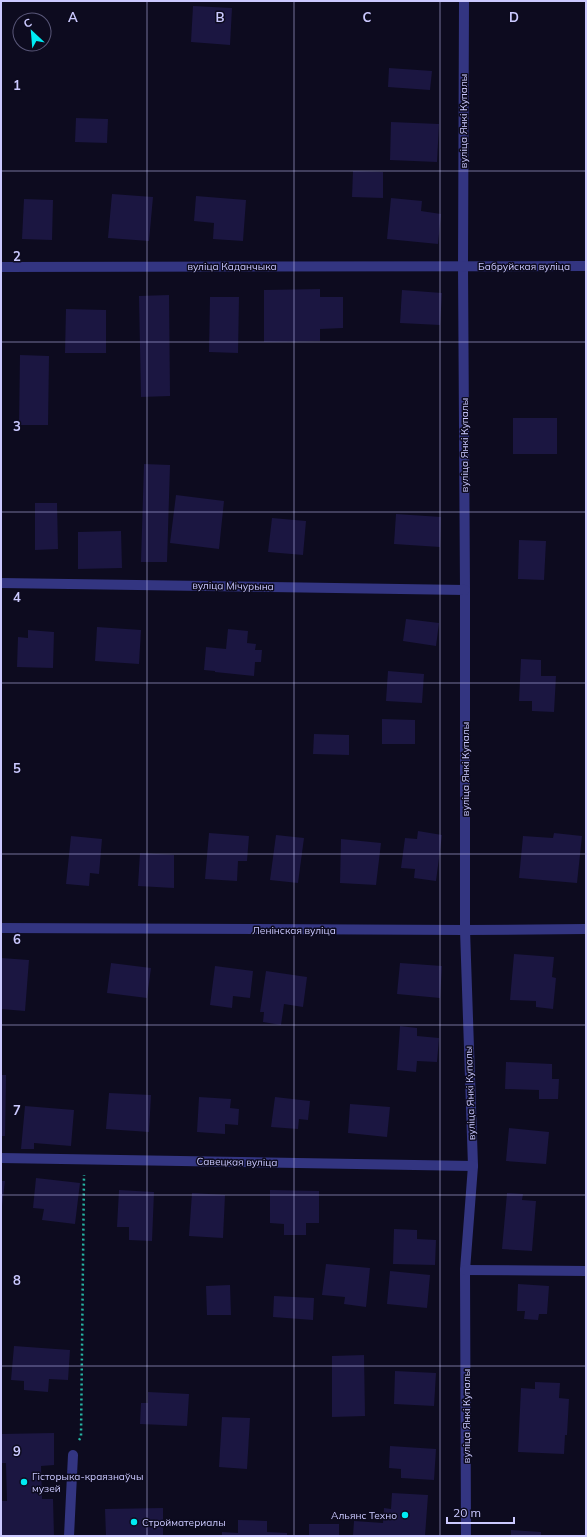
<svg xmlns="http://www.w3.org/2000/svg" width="587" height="1537" viewBox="0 0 587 1537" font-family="Mulish,sans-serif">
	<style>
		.building { fill: #1b1641 }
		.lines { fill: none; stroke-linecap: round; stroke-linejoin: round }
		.path { stroke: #25b6a3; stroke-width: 2.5; stroke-dasharray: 2 3; stroke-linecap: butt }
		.lane { stroke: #333581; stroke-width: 10 }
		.street { stroke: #333581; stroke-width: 10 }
		.grid { fill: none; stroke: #cbc9ff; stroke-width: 1; stroke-opacity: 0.55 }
		.poi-dot { fill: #00ecf4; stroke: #0d0b1f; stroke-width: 1.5 }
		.labels { text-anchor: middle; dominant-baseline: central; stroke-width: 3; stroke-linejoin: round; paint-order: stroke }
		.street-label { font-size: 10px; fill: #cbc9ff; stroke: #0d0b1f }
		.poi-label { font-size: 10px; fill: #cbc9ff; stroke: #0d0b1f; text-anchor: start }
		.grid-label { font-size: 13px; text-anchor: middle; font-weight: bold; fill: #cbc9ff; stroke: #0d0b1f; stroke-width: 3; stroke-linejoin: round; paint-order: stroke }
	</style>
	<rect width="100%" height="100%" fill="#0d0b1f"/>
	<g class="building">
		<path d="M193,6L232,8L230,45L191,42Z"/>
		<path d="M389,68L432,71L430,90L388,87Z"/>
		<path d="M76,118L108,119L107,143L75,142Z"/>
		<path d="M391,122L439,124L437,162L390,160Z"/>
		<path d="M353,171L383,172V198L352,197Z"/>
		<path d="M112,194L153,197L149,241L108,238Z"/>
		<path d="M196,196L246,200L243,241L213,239L214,223L194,221Z"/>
		<path d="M391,198L422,201L421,211L441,214L438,244L387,239Z"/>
		<path d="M24,199L53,200L52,240L22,239Z"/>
		<path d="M320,289V297H343V328L320,329V341L264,342V290Z"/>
		<path d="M402,290L442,293L440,325L400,323Z"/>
		<path d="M169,295L170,396L141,397L139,296Z"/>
		<path d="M210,297H239L238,353L209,352Z"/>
		<path d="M66,309L106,310V353H65Z"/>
		<path d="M20,355L49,356L48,425H19Z"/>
		<rect x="513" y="418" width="44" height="36"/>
		<path d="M144,464L170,465L167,562H141Z"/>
		<path d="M176,495L224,501L219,549L170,543Z"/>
		<path d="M35,503H57L58,549L35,550Z"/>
		<path d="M396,514L441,517L440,547L394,544Z"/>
		<path d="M272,518L306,521L303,555L268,552Z"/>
		<path d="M121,531L122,568L78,569V532Z"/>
		<path d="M519,540L546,541L544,580L518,579Z"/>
		<path d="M406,619L439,623L436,646L403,641Z"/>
		<path d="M97,627L141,630L139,664L95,661Z"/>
		<path d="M228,629L248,631L247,643L256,644L255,650H262L261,662H255L254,676L215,672V671L204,670L206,647L226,649Z"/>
		<path d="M28,630L54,632L53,668L17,667L18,637L28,638Z"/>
		<path d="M521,659L541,660V676H556L554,712L532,711V701H519Z"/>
		<path d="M388,671L424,674L422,703L386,701Z"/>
		<path d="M382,719L415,720V744H382Z"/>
		<path d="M314,734L349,735V755L313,754Z"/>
		<path d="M418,831L442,835L436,881L414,878L415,869L401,868L405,838L417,839Z"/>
		<path d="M209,833L249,836L247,861H238L237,881L205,879Z"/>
		<path d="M554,833L582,836L577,883L519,878L523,836L553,838Z"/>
		<path d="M276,835L304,838L298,883L270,880Z"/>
		<path d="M71,836L102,839L99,874L90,873L89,886L66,884Z"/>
		<path d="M341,839L381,843L376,885L340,883Z"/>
		<path d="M140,853L174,855V888L138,886Z"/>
		<path d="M514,954L554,957L552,977L556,978L553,1009L536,1007V1001L510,1000Z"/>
		<path d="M1,958L29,960L25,1011L1,1009Z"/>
		<path d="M111,963L151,968L147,998L107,993Z"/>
		<path d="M400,963L442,966L440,998L397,994Z"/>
		<path d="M215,966L253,971L250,998L233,996L232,1008L210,1005Z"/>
		<path d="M266,971L307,977L303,1007L284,1004L281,1025L263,1022L264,1012H260Z"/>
		<path d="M400,1026L417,1028V1036L439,1038L437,1062L417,1061L416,1072L397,1070Z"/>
		<path d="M506,1062L552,1064V1079H559L558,1099H539V1090L505,1089Z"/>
		<path d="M1,1075H6L5,1136H1Z"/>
		<path d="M109,1093L151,1095L149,1132L106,1129Z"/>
		<path d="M199,1097L231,1099L230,1108L239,1109L238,1125L225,1124V1134L197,1132Z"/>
		<path d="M275,1097L310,1101L308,1120L299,1119L298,1129L271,1127Z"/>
		<path d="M350,1104L390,1107L387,1137L348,1133Z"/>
		<path d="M25,1106L74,1110L71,1146L34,1143V1149H21Z"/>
		<path d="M509,1128L549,1132L546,1164L506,1161Z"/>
		<path d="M36,1178L80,1183L75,1224L42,1220L44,1209L33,1208Z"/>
		<path d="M1,1181H5L2,1206H1Z"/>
		<path d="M119,1190L154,1192L152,1241L129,1240V1227H117Z"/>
		<path d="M270,1190L319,1191V1223H306V1235H284V1224L270,1223Z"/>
		<path d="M192,1193L225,1195L223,1238L189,1236Z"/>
		<path d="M507,1193L523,1194L522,1200L536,1201L532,1251L502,1249Z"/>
		<path d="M394,1229L417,1230V1239L436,1240L435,1265L393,1264Z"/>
		<path d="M326,1264L370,1268L366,1307L344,1304L345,1297L322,1295Z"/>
		<path d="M390,1271L430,1275L427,1308L387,1304Z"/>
		<path d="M518,1284L549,1286L547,1314H539L538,1320L524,1319L525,1311H517Z"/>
		<path d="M230,1285L231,1315H207L206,1286Z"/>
		<path d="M274,1296L314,1298L313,1320L273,1317Z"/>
		<path d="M14,1346L70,1350L68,1380L49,1379L48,1392L24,1390V1381L11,1380Z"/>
		<path d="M364,1355L365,1416L332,1417V1356Z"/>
		<path d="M395,1371L436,1373L434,1406L394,1404Z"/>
		<path d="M535,1382L560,1383L559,1398L569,1399L567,1435H565L564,1454L518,1452L521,1388L535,1389Z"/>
		<path d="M148,1392L189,1394L187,1426L140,1424L141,1403H148Z"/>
		<path d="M222,1417L250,1418L247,1469L219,1467Z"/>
		<path d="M54,1433V1465L41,1466L42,1499H53L54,1536H1V1501H7L6,1463H1V1434Z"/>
		<path d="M390,1446L436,1449L434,1480L401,1478V1469L389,1468Z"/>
		<path d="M392,1493L428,1495L425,1536H353L354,1521L383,1523L384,1508L391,1509Z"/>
		<path d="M163,1508V1536H106L105,1509Z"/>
		<path d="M238,1520L267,1521V1532L287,1533V1536H222V1532L238,1533Z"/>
		<rect x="309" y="1524" width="30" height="12"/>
		<path d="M511,1530L541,1532V1536H511Z"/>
	</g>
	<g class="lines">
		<path class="path" d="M79,1440L81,1437L84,1175"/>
		<path class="lane" d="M69,1536L73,1455"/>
		<g class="street">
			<path d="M464,1L463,266L465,590V930L473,1166L465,1270L466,1536"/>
			<path d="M1,267L586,266"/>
			<path d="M1,583L465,590"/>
			<path d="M1,928L465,930L586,929"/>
			<path d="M1,1158L473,1166"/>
			<path d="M465,1270L586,1271"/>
		</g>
	</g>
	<path class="grid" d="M147,1V1536M294,1V1536M440,1V1536M1,171H586M1,342H586M1,512H586M1,683H586M1,854H586M1,1025H586M1,1195H586M1,1366H586"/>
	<g class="poi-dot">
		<circle cx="24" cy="1482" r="4"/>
		<circle cx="405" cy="1515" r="4"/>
		<circle cx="134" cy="1522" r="4"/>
	</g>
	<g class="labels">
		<g class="street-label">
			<text transform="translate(463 121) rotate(-90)">вуліца Янкі Купалы</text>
			<text x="232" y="266">вуліца Каданчыка</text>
			<text x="524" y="266">Бабруйская вуліца</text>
			<text transform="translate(464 445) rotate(-90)">вуліца Янкі Купалы</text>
			<text transform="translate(233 586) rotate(1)">вуліца Мічурына</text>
			<text transform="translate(465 769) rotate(-90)">вуліца Янкі Купалы</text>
			<text x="294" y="930">Ленінская вуліца</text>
			<text transform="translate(470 1093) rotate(-92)">вуліца Янкі Купалы</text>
			<text transform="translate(237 1162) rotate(1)">Савецкая вуліца</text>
			<text transform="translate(466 1416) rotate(-90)">вуліца Янкі Купалы</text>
		</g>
		<g class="poi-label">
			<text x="32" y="1476">Гісторыка-краязнаўчы<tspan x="32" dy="12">музей</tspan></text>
			<text x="397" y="1515" text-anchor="end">Альянс Техно</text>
			<text x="142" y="1522">Стройматериалы</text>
		</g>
	</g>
	<g class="grid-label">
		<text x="73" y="22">A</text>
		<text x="220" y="22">B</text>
		<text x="367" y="22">C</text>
		<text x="514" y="22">D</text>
		<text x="17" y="90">1</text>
		<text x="17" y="261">2</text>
		<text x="17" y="431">3</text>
		<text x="17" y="602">4</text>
		<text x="17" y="773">5</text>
		<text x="17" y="944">6</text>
		<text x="17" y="1115">7</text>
		<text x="17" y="1285">8</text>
		<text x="17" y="1456">9</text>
	</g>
	<rect width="587" height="1537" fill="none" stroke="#cbc9ff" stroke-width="4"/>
	<g transform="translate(32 32) rotate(334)"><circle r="19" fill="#0d0b1f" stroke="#595779"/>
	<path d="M0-3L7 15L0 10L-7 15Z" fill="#00ecf4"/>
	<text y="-6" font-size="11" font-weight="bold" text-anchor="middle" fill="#cbc9ff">С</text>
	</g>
	<path d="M447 1517v6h67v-6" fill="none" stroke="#cbc9ff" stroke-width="2"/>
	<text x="453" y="1517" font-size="12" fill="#cbc9ff" stroke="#0d0b1f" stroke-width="3" paint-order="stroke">20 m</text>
</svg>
